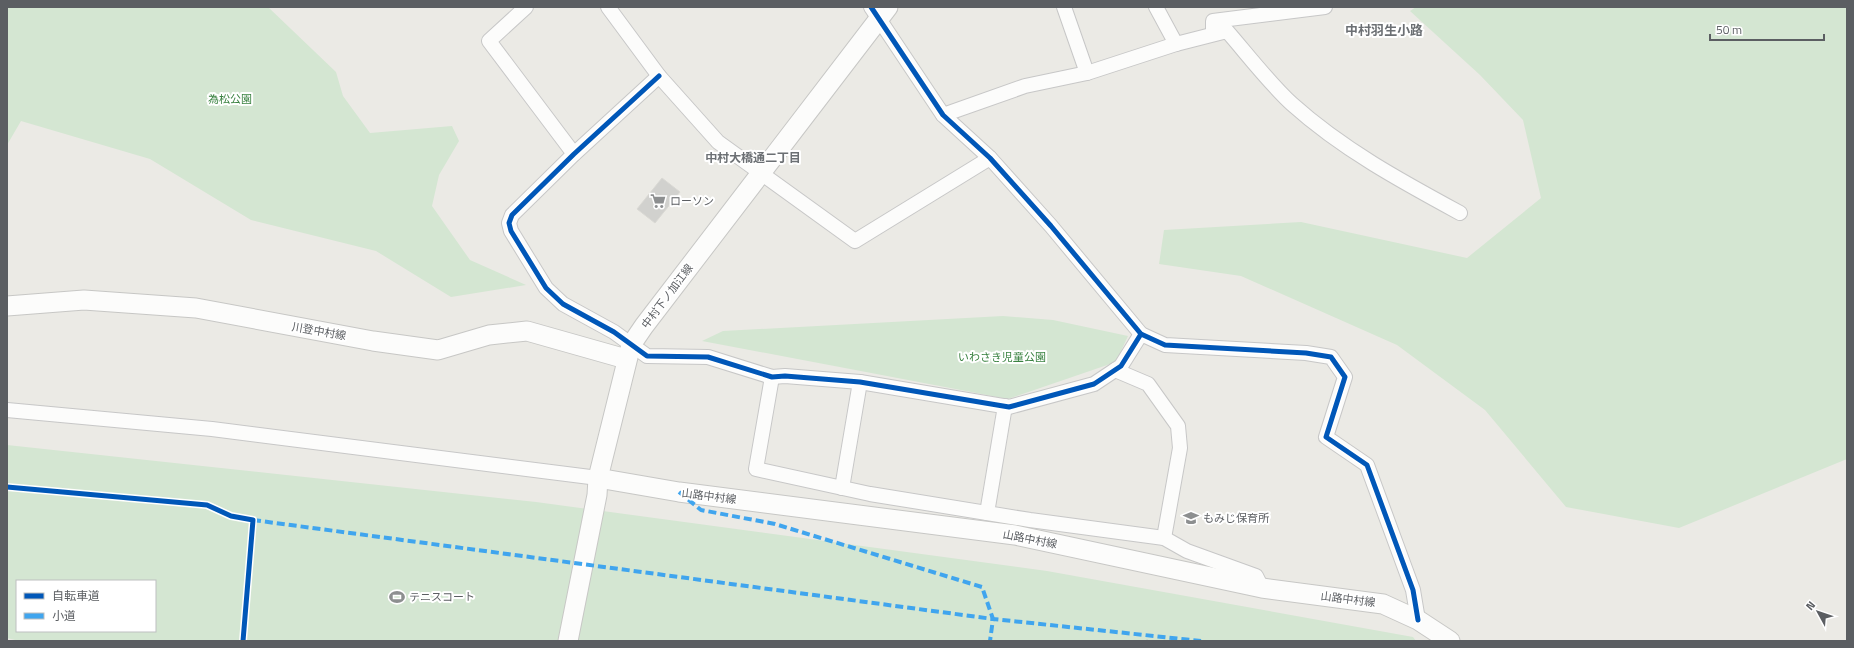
<svg xmlns="http://www.w3.org/2000/svg" width="1854" height="648" viewBox="0 0 1854 648" font-family="'Titillium Web','Noto Sans JP',sans-serif">
	<style>
		.green { fill: #d4e6d2; fill-rule: evenodd }
		.building { fill: #d1d1ce; stroke: #dad9d4 }
		.lines { fill: none; stroke-linecap: round; stroke-linejoin: round }
		.minor-casing { stroke: #c7c7c7; stroke-width: 16 }
		.secondary-casing { stroke: #c7c7c5; stroke-width: 21 }
		.path { stroke: #c8ccc9; stroke-width: 2.5; stroke-dasharray: 4 2; stroke-linecap: butt }
		.minor { stroke: #fcfcfb; stroke-width: 14 }
		.secondary { stroke: #fcfcfb; stroke-width: 19 }
		.quiet { stroke: #40a5ee; stroke-width: 4; stroke-dasharray: 8 4; stroke-linecap: butt }
		.cycleway-casing { stroke: #fff; stroke-width: 8 }
		.cycleway { stroke: #0057b8; stroke-width: 5 }
		.labels { text-anchor: middle; dominant-baseline: central; stroke-width: 4; stroke-linejoin: round; paint-order: stroke }
		.park-label { font-size: 11px; fill: #3a8241; stroke: #fff }
		.poi-label { font-size: 11px; fill: #5b5e62; stroke: #fff; text-anchor: start }
		.street-label { font-size: 11px; fill: #5b5e62; stroke: #fff }
		.neighbourhood-label { font-size: 12px; font-weight: bold; fill: #6c7074; stroke: #fff }
		.quarter-label { font-size: 13px; font-weight: bold; fill: #6c7074; stroke: #fff }
	</style>
	<rect width="100%" height="100%" fill="#ebeae5"/>
	<g class="green">
		<path d="M7,7H268L336,72L343,96L370,133L452,126L459,141L439,175L432,206L470,260L526,285L451,297L376,251L251,220L150,159L21,121L7,145Z"/>
		<path d="M1416,7H1847V459L1679,528L1566,507L1485,410L1397,345L1241,276L1159,264L1164,230L1301,222L1467,258L1541,198L1523,120L1480,75L1410,11Z"/>
		<path d="M1003,316L1053,320L1128,336L1116,362L1008,399L702,341L723,331Z"/>
		<path d="M7,445L536,502L1047,571L1413,637L1416,641H19L7,638ZM17,581H155V631H17Z"/>
	</g>
	<path class="building" d="M662,178L680,192L655,223L637,209Z"/>
	<g class="lines">
		<defs>
			<g id="minor">
				<path d="M526,7L489,41L574,154"/>
				<path d="M608,7L659,76L718,142L855,241L990,158"/>
				<path d="M871,7L943,115L990,158L1051,226L1141,334L1165,345L1306,353L1331,357L1345,377L1326,437L1367,465L1413,590L1418,620"/>
				<path d="M1064,7L1087,73"/>
				<path d="M1156,7L1176,44"/>
				<path d="M1213,34V21L1325,7"/>
				<path d="M659,76L574,154L512,215L509,223L511,231L546,288L563,304L614,332L647,356L708,357L772,377L785,376L860,382L1009,407L1094,384L1121,366L1141,334"/>
				<path d="M943,115L1025,86L1087,73L1176,44L1227,31C1247,54 1270,84 1292,104C1342,149 1401,181 1460,213"/>
				<path d="M1115,370L1148,384L1178,426L1180,448L1164,538"/>
				<path d="M772,377L756,469L870,494L1030,520L1164,538L1187,551L1256,576L1262,588"/>
				<path d="M7,410L212,429L598,478"/>
				<path d="M842,488L860,382"/>
				<path d="M987,513L1005,406"/>
			</g>
			<g id="secondary">
				<path d="M7,306L84,300L196,308L373,341L438,350L489,335L527,331L626,359"/>
				<path d="M598,478L679,492L1015,535L1262,588L1383,604L1418,620L1450,641"/>
				<path d="M568,641L597,495L598,478L631,345L644,326L888,7"/>
			</g>
		</defs>
		<use href="#minor" class="minor-casing"/>
		<use href="#secondary" class="secondary-casing"/>
		<path class="path" d="M1147,641L1148,640"/>
		<use href="#minor" class="minor"/>
		<use href="#secondary" class="secondary"/>
		<g class="quiet">
			<path d="M679,492L701,510L775,524L982,587L993,619L990,641"/>
			<path d="M253,520L993,619L1201,641"/>
		</g>
		<defs>
			<g id="cycleway">
				<path d="M871,7L943,115L990,158L1051,226L1141,334L1165,345L1306,353L1331,357L1345,377L1326,437L1367,465L1413,590L1418,620"/>
				<path d="M659,76L574,154L512,215L509,223L511,231L546,288L563,304L614,332L647,356L708,357L772,377L785,376L860,382L1009,407L1094,384L1121,366L1141,334"/>
				<path d="M7,487L207,505L231,516L253,520L243,641"/>
			</g>
		</defs>
		<use href="#cycleway" class="cycleway-casing"/>
		<use href="#cycleway" class="cycleway"/>
	</g>
	<defs>
		<symbol id="supermarket-bare" viewBox="-9 -9 18 18"><path d="M-6-5.5h2.5l.6 2H6L4.5 2H-2.5L-4.4-4H-6ZM-1.5 3.2a1.3 1.3 0 1 0 .1 0ZM3 3.2a1.3 1.3 0 1 0 .1 0Z" fill="#8d8f90" stroke="#fff" stroke-width="2.5" paint-order="stroke"/></symbol>
		<symbol id="school-bare" viewBox="-9 -9 18 18"><path d="M0-5L7-2L0 1L-7-2ZM-4 1L0 2.5L4 1V4Q0 6-4 4Z" fill="#8d8f90" stroke="#fff" stroke-width="2.5" paint-order="stroke"/></symbol>
		<symbol id="stadium-bare" viewBox="-9 -9 18 18"><path d="M0-5a6.5 5 0 1 0 0 10a6.5 5 0 1 0 0-10ZM-3.5-1.8h7v3.6h-7Z" fill="#8d8f90" stroke="#fff" stroke-width="2.5" paint-order="stroke"/></symbol>
	</defs>
	<g fill-rule="evenodd">
		<use href="#supermarket-bare" x="647" y="190" width="22" height="22"/>
		<use href="#school-bare" x="1180" y="507" width="22" height="22"/>
		<use href="#stadium-bare" x="386" y="586" width="22" height="22"/>
	</g>
	<g class="labels">
		<g class="park-label">
			<text x="230" y="99">為松公園</text>
			<text x="1002" y="357">いわさき児童公園</text>
		</g>
		<g class="poi-label">
			<text x="670" y="201">ローソン</text>
			<text x="1203" y="518">もみじ保育所</text>
			<text x="409" y="597">テニスコート</text>
		</g>
		<g class="street-label">
			<text transform="translate(667 296) rotate(-53)">中村下ノ加江線</text>
			<text transform="translate(319 331) rotate(10)">川登中村線</text>
			<text transform="translate(709 496) rotate(7)">山路中村線</text>
			<text transform="translate(1030 539) rotate(11)">山路中村線</text>
			<text transform="translate(1348 599) rotate(7)">山路中村線</text>
		</g>
		<g class="neighbourhood-label">
			<text x="753" y="157">中村大橋通二丁目</text>
		</g>
		<g class="quarter-label">
			<text x="1384" y="30">中村羽生小路</text>
		</g>
	</g>
	<rect width="1854" height="648" fill="none" stroke="#5b5e62" stroke-width="16"/>
	<rect x="16" y="580" width="140" height="52" fill="#ffffff" stroke="#bdbfc0"/>
	<rect x="24" y="593" width="20" height="6" fill="#0057b8" stroke="#bdbfc0"/>
	<text x="52" y="600" font-size="12" fill="#5b5e62">自転車道</text>
	<rect x="24" y="613" width="20" height="6" fill="#40a5ee" stroke="#bdbfc0"/>
	<text x="52" y="620" font-size="12" fill="#5b5e62">小道</text>
	<g transform="translate(1818 612) rotate(310)" stroke="#ffffff" stroke-width="3" paint-order="stroke">
	<path d="M0-3L7 15L0 10L-7 15Z" fill="#5b5e62"/>
	<text y="-6" font-size="11" font-weight="bold" text-anchor="middle" fill="#5b5e62">N</text>
	</g>
	<path d="M1710 34v6h114v-6" fill="none" stroke="#5b5e62" stroke-width="2"/>
	<text x="1716" y="34" font-size="12" fill="#5b5e62" stroke="#ffffff" stroke-width="3" paint-order="stroke">50 m</text>
</svg>
